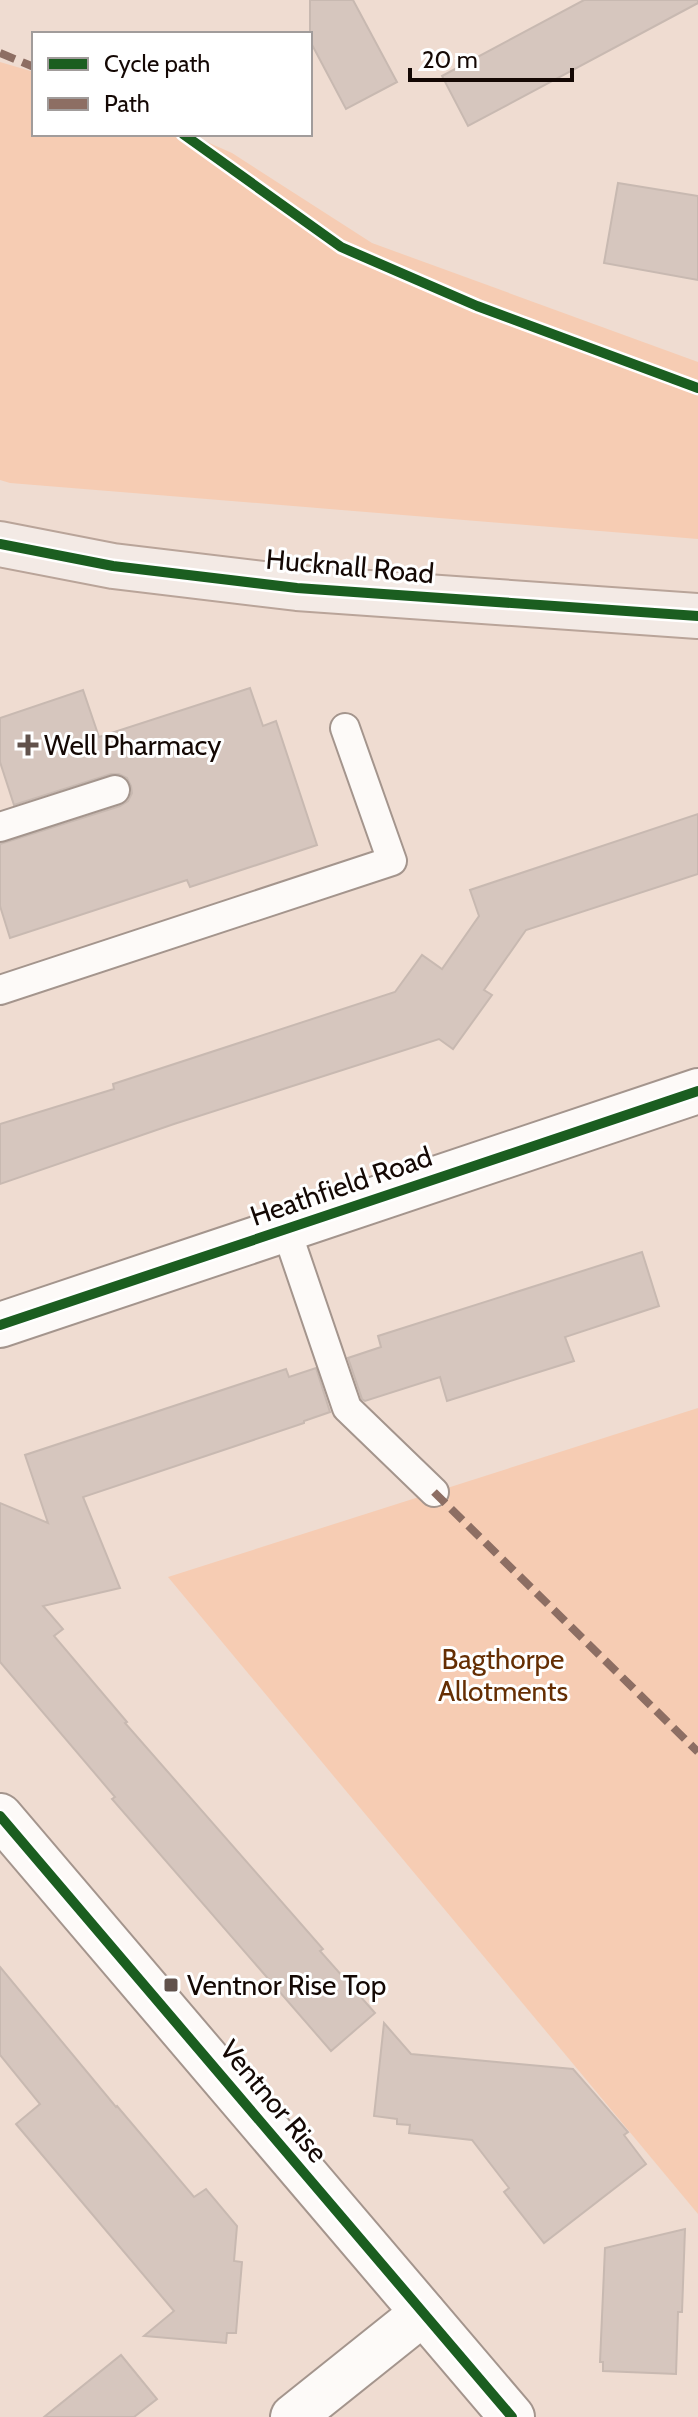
<svg xmlns="http://www.w3.org/2000/svg" width="698" height="2417" viewBox="0 0 698 2417" font-family="Cabin,sans-serif">
	<style>
		.green { fill: #f6ccb3 }
		.building { fill: #d6c6be; stroke: #c8b9b1; stroke-width: 2 }
		.lines { fill: none; stroke-linecap: round; stroke-linejoin: round }
		.lane-casing { stroke: #a4958d; stroke-width: 32 }
		.street-casing { stroke: #a4958d; stroke-width: 48 }
		.secondary-casing { stroke: #a4958d; stroke-width: 48 }
		.primary-casing { stroke: #b9a499; stroke-width: 48 }
		.lane { stroke: #fdfaf8; stroke-width: 28 }
		.street { stroke: #fdfaf8; stroke-width: 44 }
		.secondary { stroke: #fdfaf8; stroke-width: 44 }
		.primary { stroke: #f3eae5; stroke-width: 44 }
		.quiet { stroke: #8d6e63; stroke-width: 8; stroke-dasharray: 16 8; stroke-linecap: butt }
		.cycleway-casing { stroke: #fff; stroke-width: 15 }
		.cycleway { stroke: #1b5e20; stroke-width: 10 }
		.poi-dot { fill: #61524c; stroke: #fff; stroke-width: 3 }
		.labels { text-anchor: middle; dominant-baseline: central; stroke-width: 6; stroke-linejoin: round; paint-order: stroke }
		.street-label { font-size: 28px; fill: #140804; stroke: #fff }
		.poi-label { font-size: 28px; fill: #140804; stroke: #fff; text-anchor: start }
		.park-label { font-size: 28px; fill: #652e03; stroke: #fff }
	</style>
	<rect width="100%" height="100%" fill="#efdcd1"/>
	<g class="green">
		<path d="M0,62L34,72V134H189L232,153L372,243L698,362V539L10,483L0,480Z"/>
		<path d="M698,1408V2214L168,1577Z"/>
	</g>
	<g class="building">
		<path d="M310,0H353L397,82L346,109L310,41Z"/>
		<path d="M584,0H698V3L468,126L442,76Z"/>
		<path d="M618,183L698,196V280L604,263Z"/>
		<path d="M250,688L263,726L276,721L317,845L190,887L187,880L10,938L0,906V844L120,806L128,801L132,793L131,786L127,778L119,774H111L14,805L0,762V718L83,690L99,737Z"/>
		<path d="M698,814V874L526,930L484,990L492,995L453,1049L439,1039L174,1124L0,1184V1124L114,1089L113,1084L395,992L422,955L442,969L479,916L470,890Z"/>
		<path d="M642,1252L659,1306L565,1337L574,1361L447,1401L440,1377L365,1401L362,1399L348,1358L381,1347L378,1336Z"/>
		<path d="M316,1368L330,1412L304,1421V1423L83,1497L120,1588L43,1606L63,1629L54,1636L127,1722L125,1723L323,1949L320,1951L375,2013L331,2051L112,1799L115,1797L0,1662V1503L48,1523L25,1455L286,1369L289,1377Z"/>
		<path d="M0,1967L116,2107L117,2106L194,2197L206,2189L237,2226L234,2261L242,2262L239,2297L236,2333H227L226,2343L144,2336L174,2311L16,2124L40,2104L0,2055Z"/>
		<path d="M384,2023L411,2054L573,2069L628,2132L624,2135L646,2164L544,2243L504,2192L509,2188L472,2140L409,2133L410,2125L397,2124V2119L374,2116Z"/>
		<path d="M685,2229L682,2312H678L676,2374L603,2371V2362H600L605,2248Z"/>
		<path d="M121,2355L157,2399L134,2417H44Z"/>
	</g>
	<g class="lines">
		<defs>
			<g id="lane">
				<path d="M0,827L115,790"/>
				<path d="M0,990L392,861L345,728"/>
				<path d="M286,1229L347,1408L434,1492"/>
			</g>
			<g id="street">
				<path d="M0,1816L512,2417"/>
				<path d="M293,2417L423,2313"/>
			</g>
			<path id="secondary" d="M0,1325L698,1091"/>
			<path id="primary" d="M0,544L113,566L297,588L698,616"/>
		</defs>
		<use href="#lane" class="lane-casing"/>
		<use href="#street" class="street-casing"/>
		<use href="#secondary" class="secondary-casing"/>
		<use href="#primary" class="primary-casing"/>
		<use href="#lane" class="lane"/>
		<use href="#street" class="street"/>
		<use href="#secondary" class="secondary"/>
		<use href="#primary" class="primary"/>
		<g class="quiet">
			<path d="M0,53L34,67"/>
			<path d="M434,1492L698,1752"/>
		</g>
		<defs>
			<g id="cycleway">
				<path d="M183,134L341,247L477,306L698,388"/>
				<path d="M0,544L113,566L297,588L698,616"/>
				<path d="M0,1325L698,1091"/>
				<path d="M0,1816L512,2417"/>
			</g>
		</defs>
		<use href="#cycleway" class="cycleway-casing"/>
		<use href="#cycleway" class="cycleway"/>
	</g>
	<g class="poi-dot">
		<path d="M24 733h8v8h8v8h-8v8h-8v-8h-8v-8h8z"/>
		<rect x="163" y="1977" width="16" height="16" rx="4"/>
	</g>
	<g class="labels">
		<g class="street-label">
			<text transform="translate(350 566) rotate(5)">Hucknall Road</text>
			<text transform="translate(341 1186) rotate(-19)">Heathfield Road</text>
			<text transform="translate(274 2101) rotate(50)">Ventnor Rise</text>
		</g>
		<g class="poi-label">
			<text x="44" y="745">Well Pharmacy</text>
			<text x="187" y="1985">Ventnor Rise Top</text>
		</g>
		<g class="park-label">
			<text x="503" y="1659">Bagthorpe<tspan x="503" dy="32">Allotments</tspan></text>
		</g>
	</g>
	<rect x="32" y="32" width="280" height="104" fill="#ffffff" stroke="#a19c9b" stroke-width="2"/>
	<rect x="48" y="58" width="40" height="12" fill="#1b5e20" stroke="#a19c9b" stroke-width="2"/>
	<text x="104" y="72" font-size="24" fill="#140804">Cycle path</text>
	<rect x="48" y="98" width="40" height="12" fill="#8d6e63" stroke="#a19c9b" stroke-width="2"/>
	<text x="104" y="112" font-size="24" fill="#140804">Path</text>
	<path d="M410 68v12h162v-12" fill="none" stroke="#140804" stroke-width="4"/>
	<text x="422" y="68" font-size="24" fill="#140804" stroke="#ffffff" stroke-width="6" paint-order="stroke">20 m</text>
</svg>
